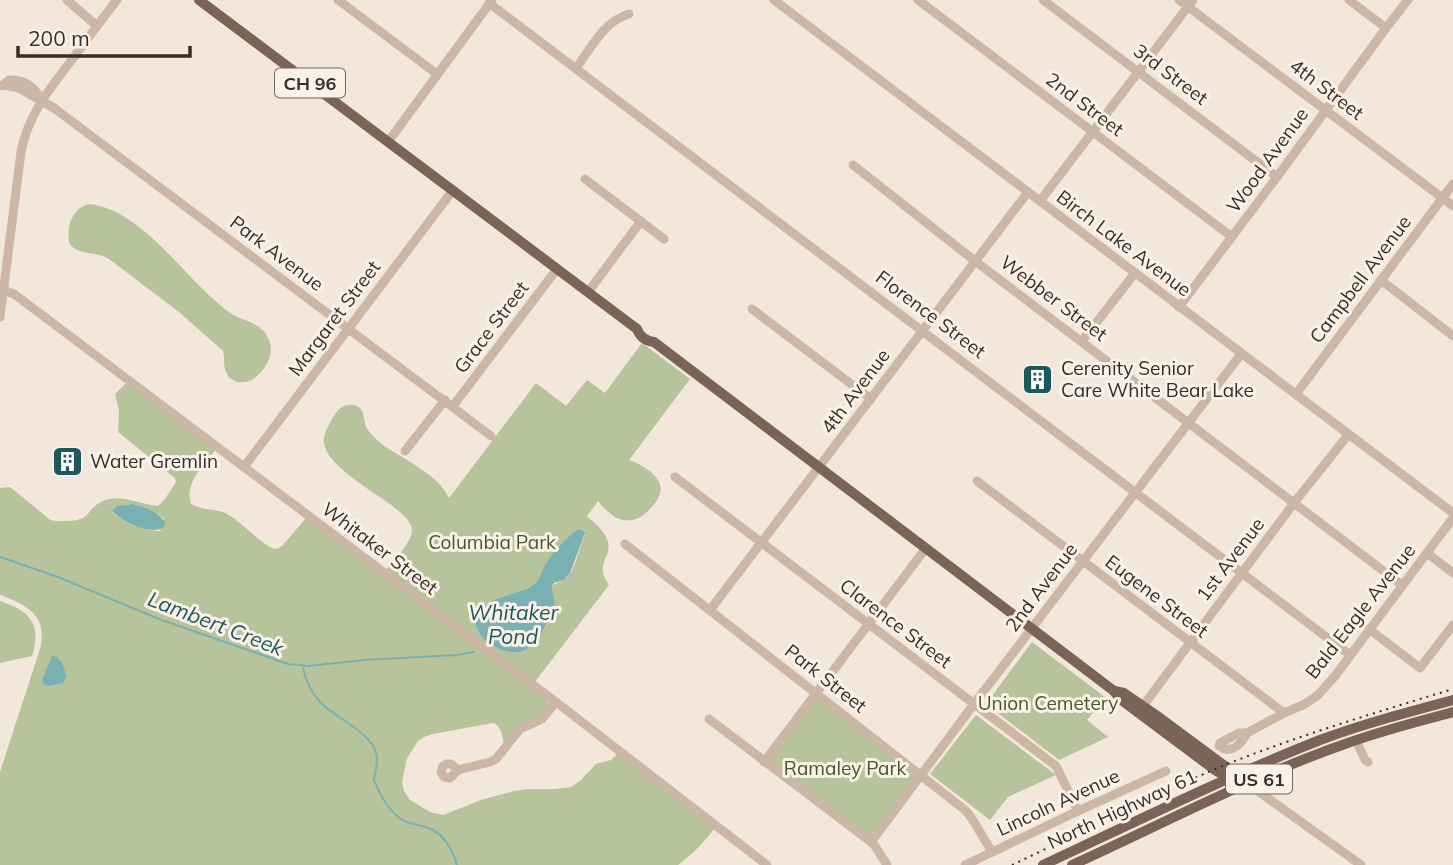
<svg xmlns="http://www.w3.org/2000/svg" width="1453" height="865" viewBox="0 0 1453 865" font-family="Mulish,sans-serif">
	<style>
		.green { fill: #b6c39b; fill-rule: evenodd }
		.water { fill: #79b1b2 }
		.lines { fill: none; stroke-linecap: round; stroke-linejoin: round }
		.stream { stroke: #79b1b2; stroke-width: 2 }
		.minor { stroke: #ccb7a7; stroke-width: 9 }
		.major { stroke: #7b6358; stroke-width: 10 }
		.rail { stroke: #382c28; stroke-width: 2; stroke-dasharray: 2 5; stroke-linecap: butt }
		.labels { text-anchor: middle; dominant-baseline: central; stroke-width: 6; stroke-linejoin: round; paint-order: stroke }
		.shield { fill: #faf2e8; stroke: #726762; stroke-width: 2 }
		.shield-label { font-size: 18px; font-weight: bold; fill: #382c28 }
		.street-label { font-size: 19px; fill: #382c28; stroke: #faf2e8 }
		.poi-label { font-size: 19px; fill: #382c28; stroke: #faf2e8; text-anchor: start }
		.park-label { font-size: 19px; fill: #48572a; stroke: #faf2e8 }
		.water-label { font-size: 21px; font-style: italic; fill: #1b595c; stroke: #faf2e8 }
	</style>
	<rect width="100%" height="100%" fill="#f3e7db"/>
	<g class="green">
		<path d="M89,204C140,209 182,274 220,305C225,309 231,314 237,317C249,322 262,325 268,338C275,351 268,366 257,376C248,385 231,385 226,372C223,365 225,358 223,351L179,312L109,259C95,251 82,256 70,245C65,229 72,208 89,204Z"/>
		<path d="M642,343L690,379L629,460C641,464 665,477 660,493C659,498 655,503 652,507C633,529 614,522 598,501L587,516C593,522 602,528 606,537C616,556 592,563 609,585L534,683L385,571C393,562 411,543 412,531C414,507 329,477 324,443C323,436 327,429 330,423C334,414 341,403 353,405C367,407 362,422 368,430C372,436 378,441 383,445C403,459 439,475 449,498L536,383L566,406L587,380L605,393ZM580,529L584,530L585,535C579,546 576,570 566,578C561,583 556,582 551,587C552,593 555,598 554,604C554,611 549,619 546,625C531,649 518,662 491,644Z"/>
		<path d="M127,382L216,449C204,464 184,484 191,504C203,511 217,508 229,515C245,525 257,541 274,549L279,548L283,545L306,518L548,701L549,705L540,716L519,725L504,744C502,736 501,725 493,723L433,734L424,737L418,741L407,758L402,782L404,791L410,800L430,812L443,815L481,800L514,791L528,789H555L571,787L580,781L596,764L611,760L618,753L715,828C704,842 693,854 678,865H0V772L40,649C48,616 28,605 0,595V488L10,487L49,519C54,522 59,521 65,521C93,521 84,510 103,501C118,493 143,505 158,506L165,499L176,482L175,478L118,432L119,410L115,394ZM129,504L141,506L162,517L164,519L160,531C143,531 127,522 113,513L114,508Z"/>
		<path d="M0,601C30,611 42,624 32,656L0,663Z"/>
		<path d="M1032,642L1105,697L1087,720L1108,737L1059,760L986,704Z"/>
		<path d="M818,697L919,774L870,838L769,762Z"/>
		<path d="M976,715L1056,775L1008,797L990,820L930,774Z"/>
	</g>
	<g class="water">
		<path d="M132,504C144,506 159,513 166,523L163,528C149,535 124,522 113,512V509L118,506Z"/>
		<path d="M579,529L583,530L585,533L570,573L564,580L554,583L552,586C551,593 556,598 554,606C552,615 547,623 543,630C538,638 533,646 525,650C506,661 464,633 479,612C491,594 522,596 536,583C541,577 542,570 546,564C550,555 571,533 579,529Z"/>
		<path d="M52,656C61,656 65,669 66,677L63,683L49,686L43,684L42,680Z"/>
	</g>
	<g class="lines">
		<g class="stream">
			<path d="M0,557L58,577L159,619L288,664L308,666L364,660L457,655L474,652"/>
			<path d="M303,668C306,681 311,692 320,702C334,717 372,733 376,753C379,762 375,771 374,780C380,795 390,813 404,821C413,825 423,825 431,829C444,835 454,852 457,865"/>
		</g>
		<g class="minor">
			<path d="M67,0L97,26"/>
			<path d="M338,0L437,74"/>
			<path d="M774,0L1453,513"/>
			<path d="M918,0L1232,237"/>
			<path d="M1043,0L1277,177"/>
			<path d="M1179,0L1453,206"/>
			<path d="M1349,0L1386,28"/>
			<path d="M489,3L1350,655"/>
			<path d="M576,68C591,48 604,21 629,14"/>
			<path d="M4,85L19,88L54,108L491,436"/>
			<path d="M2,86L9,80C25,79 34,87 42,100"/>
			<path d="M388,142L492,0"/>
			<path d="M853,165L975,261L1402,585"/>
			<path d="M585,179L664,239"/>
			<path d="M1040,201L1193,0"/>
			<path d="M1381,280L1453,336"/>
			<path d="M3,290L14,294L42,315L556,702L767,865"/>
			<path d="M588,292L641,221"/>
			<path d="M1179,307L1277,177L1386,28L1408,0"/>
			<path d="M752,309L871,399"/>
			<path d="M0,317L21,152C28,114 51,87 74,57C88,38 102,19 117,0"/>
			<path d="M1082,341L1135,273"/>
			<path d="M1296,394L1453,184"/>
			<path d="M453,406L557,269"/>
			<path d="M405,451L445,400"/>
			<path d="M244,467L453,190"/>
			<path d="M675,477L1056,766L1078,811"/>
			<path d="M977,481L1284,713"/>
			<path d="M625,544L965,810L971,817L992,852"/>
			<path d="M1427,553L1453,573"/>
			<path d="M710,610L1028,192"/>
			<path d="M1369,629L1420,668L1453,625"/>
			<path d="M1143,706L1294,503L1348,435"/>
			<path d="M709,719L871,842L875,846L887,865"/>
			<path d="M1247,733C1241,744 1232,755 1219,746L1220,743L1239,733H1247L1284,713L1305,704L1318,695L1335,676L1453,518"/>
			<path d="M1356,740L1365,760L1368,762"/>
			<path d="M764,762L926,548"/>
			<path d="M458,770C453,765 449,761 443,766L441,772L444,777L450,778L458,770L490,762L496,759L520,729L542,719L556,702"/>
			<path d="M1248,784L1361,865"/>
			<path d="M871,842L974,704L1241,354"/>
			<path d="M965,865L1078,811L1166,771"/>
		</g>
		<g class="major">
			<path d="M199,0L637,329C640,337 646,341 654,342L1114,691L1120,699L1215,770L1241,786"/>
			<path d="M1114,691L1124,693L1156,715L1241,778"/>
			<path d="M1043,865C1135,822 1226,777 1320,740C1363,724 1408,712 1453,700"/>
			<path d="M1072,865C1162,824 1251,777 1345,744C1380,731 1417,722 1453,712"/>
		</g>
		<path class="rail" d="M1012,865C1084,831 1156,793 1230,763C1303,734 1378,712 1453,689"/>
	</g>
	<defs>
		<symbol id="building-square" viewBox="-11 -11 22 22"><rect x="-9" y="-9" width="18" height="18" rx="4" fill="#1b595c" stroke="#faf2e8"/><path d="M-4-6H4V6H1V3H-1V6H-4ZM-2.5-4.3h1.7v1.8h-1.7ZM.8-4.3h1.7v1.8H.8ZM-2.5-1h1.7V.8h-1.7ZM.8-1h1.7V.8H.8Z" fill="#fff"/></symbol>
	</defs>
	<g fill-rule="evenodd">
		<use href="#building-square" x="1020" y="362" width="35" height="35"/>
		<use href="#building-square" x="50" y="444" width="35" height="35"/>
	</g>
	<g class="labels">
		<g class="shield">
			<rect x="275" y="68.5" width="70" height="29" rx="5"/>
			<rect x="1226" y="764.5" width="66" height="29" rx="5"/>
		</g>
		<g class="shield-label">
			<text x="310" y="83">CH 96</text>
			<text x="1259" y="779">US 61</text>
		</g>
		<g class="street-label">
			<text transform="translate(1171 74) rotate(37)">3rd Street</text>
			<text transform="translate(1327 89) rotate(37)">4th Street</text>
			<text transform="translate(1085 104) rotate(37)">2nd Street</text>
			<text transform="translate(1267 160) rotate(-54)">Wood Avenue</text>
			<text transform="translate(1124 243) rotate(37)">Birch Lake Avenue</text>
			<text transform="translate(277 253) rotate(37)">Park Avenue</text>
			<text transform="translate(1360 279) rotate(-53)">Campbell Avenue</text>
			<text transform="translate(1054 298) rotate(37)">Webber Street</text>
			<text transform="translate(931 314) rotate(37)">Florence Street</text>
			<text transform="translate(334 318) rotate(-53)">Margaret Street</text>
			<text transform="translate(491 327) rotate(-53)">Grace Street</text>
			<text transform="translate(855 391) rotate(-53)">4th Avenue</text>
			<text transform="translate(380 548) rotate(37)">Whitaker Street</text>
			<text transform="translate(1230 559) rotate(-53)">1st Avenue</text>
			<text transform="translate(1041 587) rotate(-53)">2nd Avenue</text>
			<text transform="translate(1157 596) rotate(37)">Eugene Street</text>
			<text transform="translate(1360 611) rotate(-52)">Bald Eagle Avenue</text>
			<text transform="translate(896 623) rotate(37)">Clarence Street</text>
			<text transform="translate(826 678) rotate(38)">Park Street</text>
			<text transform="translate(1058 802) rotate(-25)">Lincoln Avenue</text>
			<text transform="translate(1122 809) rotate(-25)">North Highway 61</text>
		</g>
		<g class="poi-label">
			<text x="1061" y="368">Cerenity Senior<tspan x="1061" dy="22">Care White Bear Lake</tspan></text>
			<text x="90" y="461">Water Gremlin</text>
		</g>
		<g class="park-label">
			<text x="492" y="542">Columbia Park</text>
			<text x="1048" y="703">Union Cemetery</text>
			<text x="845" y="768">Ramaley Park</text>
		</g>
		<g class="water-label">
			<text x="513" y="612">Whitaker<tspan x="513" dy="24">Pond</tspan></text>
			<text transform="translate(216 623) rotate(21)">Lambert Creek</text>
		</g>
	</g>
	<path d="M18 46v10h172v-10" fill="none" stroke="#382c28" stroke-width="3.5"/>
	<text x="28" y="46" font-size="21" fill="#382c28" stroke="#faf2e8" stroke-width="5" paint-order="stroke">200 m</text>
</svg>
